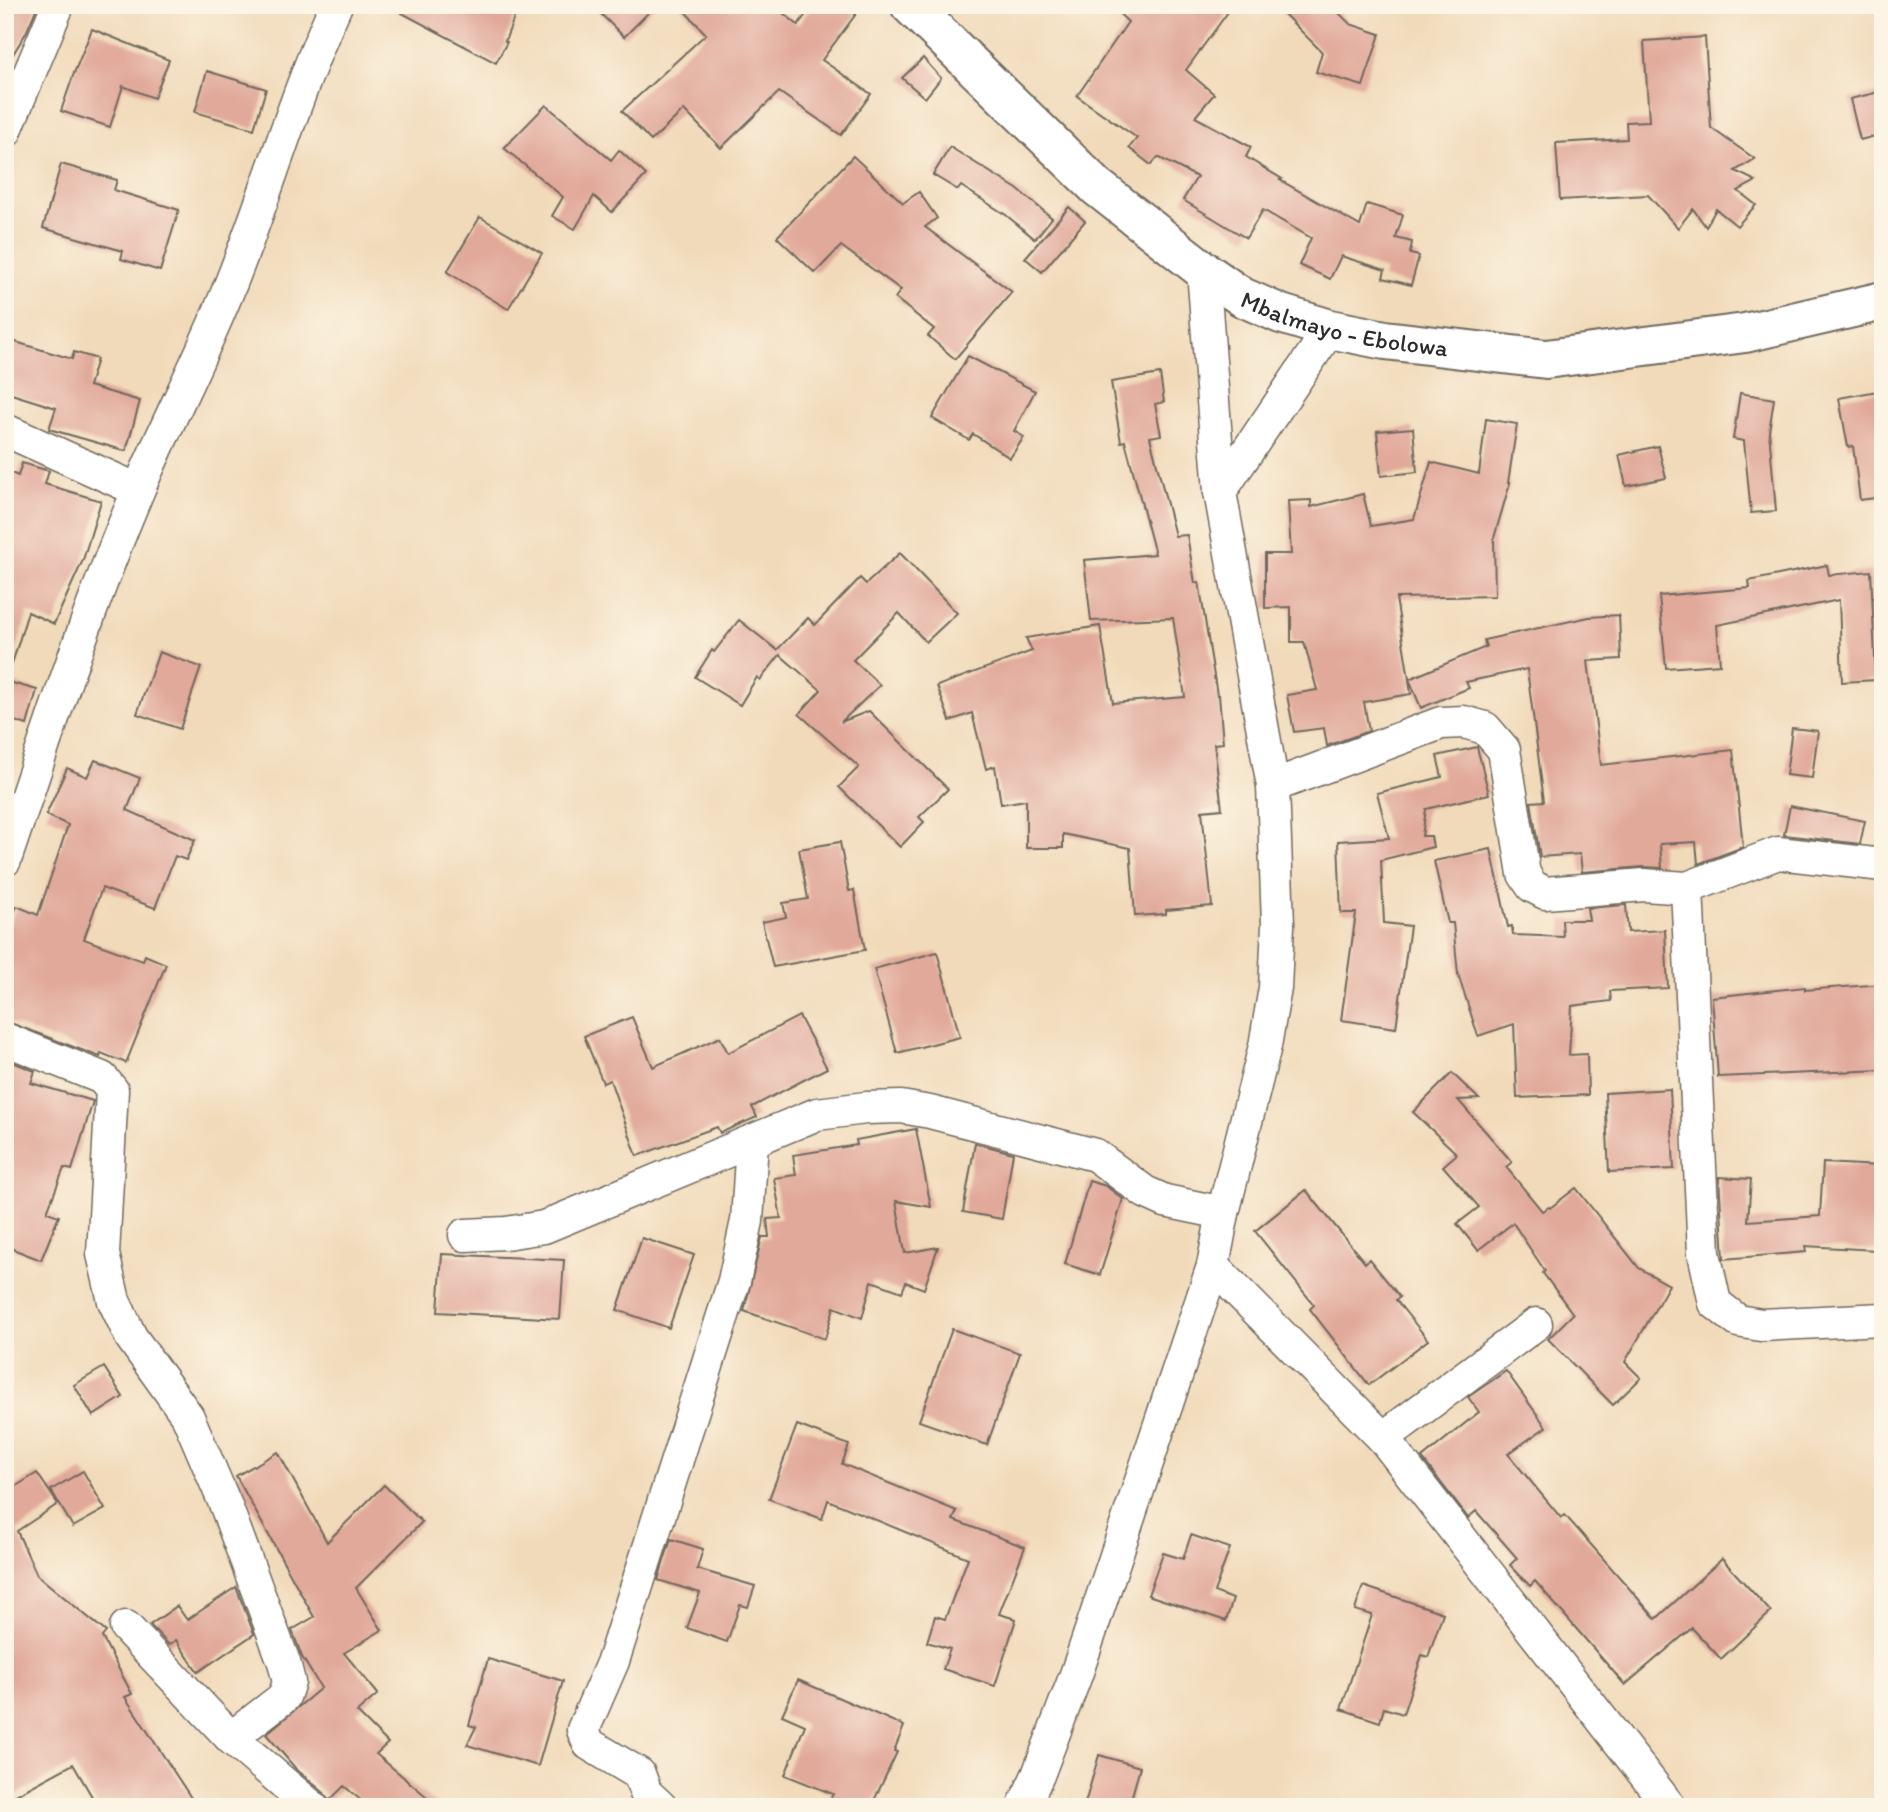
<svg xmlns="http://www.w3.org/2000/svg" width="1888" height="1812" viewBox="0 0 1888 1812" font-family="Itim,sans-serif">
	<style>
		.building { fill: #e1a99a }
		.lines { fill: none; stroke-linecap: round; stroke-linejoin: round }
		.minor-casing { stroke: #70685d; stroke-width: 35 }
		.highway-casing { stroke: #70685d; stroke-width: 42 }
		.minor { stroke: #fff; stroke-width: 32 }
		.highway { stroke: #fff; stroke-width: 38 }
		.labels { text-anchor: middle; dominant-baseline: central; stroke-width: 5; stroke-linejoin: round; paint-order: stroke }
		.street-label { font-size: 24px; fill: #2b2b2b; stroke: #fcf5e5 }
	</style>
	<rect width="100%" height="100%" fill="#fcf5e5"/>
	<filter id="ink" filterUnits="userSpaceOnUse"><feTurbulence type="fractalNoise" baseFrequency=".0143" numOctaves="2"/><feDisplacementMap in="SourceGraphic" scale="14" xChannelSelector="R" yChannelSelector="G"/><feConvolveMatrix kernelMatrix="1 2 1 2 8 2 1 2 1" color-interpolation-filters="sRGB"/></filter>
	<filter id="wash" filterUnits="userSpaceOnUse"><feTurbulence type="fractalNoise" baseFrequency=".00686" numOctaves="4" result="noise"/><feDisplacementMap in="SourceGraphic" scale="28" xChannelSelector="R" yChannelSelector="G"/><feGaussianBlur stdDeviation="1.57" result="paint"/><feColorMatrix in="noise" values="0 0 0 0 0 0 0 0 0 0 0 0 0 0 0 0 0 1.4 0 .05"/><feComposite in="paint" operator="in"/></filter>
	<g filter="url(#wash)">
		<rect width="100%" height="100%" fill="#f1daba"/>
		<g id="blocks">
			<g class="building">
				<path d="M5,5H38L26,33L5,67Z"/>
				<path d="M387,5H519L505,41L507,42L496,63Z"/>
				<path d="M592,5H656L624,37Z"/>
				<path d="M679,5H773L798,25L813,5H844L856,14L822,60L871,94L841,135L779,92L721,148L684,110L651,141L622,111L706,34Z"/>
				<path d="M1110,5H1233L1186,70L1214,94L1195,117L1251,147L1246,157L1282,179L1280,180L1360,226L1367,204L1403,215L1396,238L1412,242L1410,254L1419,256L1411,285L1383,278L1385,270L1341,256L1330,279L1299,265L1311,238L1263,210L1246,238L1183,200L1197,177L1158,157L1151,165L1129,148L1137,138L1077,96L1128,22Z"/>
				<path d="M1275,5H1331L1350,24L1380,34L1363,86L1316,72L1322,52Z"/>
				<path d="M92,29L169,60L154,98L123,86L110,127L61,111L74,73Z"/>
				<path d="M1705,37L1711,128L1755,159L1735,171L1756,181L1738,191L1756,205L1737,226L1716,209L1706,227L1693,209L1678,228L1648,195L1560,200L1556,143L1627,139L1626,122L1649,121L1644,41Z"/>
				<path d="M923,58L941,78L925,98L902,78Z"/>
				<path d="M207,71L266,89L254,129L195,112Z"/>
				<path d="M1883,91V134L1860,140L1850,99Z"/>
				<path d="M546,105L611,160L619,150L646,175L612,212L594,196L575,229L552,216L563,197L504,148Z"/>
				<path d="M950,147L1017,189L1052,218L1035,239L1006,215L961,186L958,190L933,175Z"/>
				<path d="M853,156L903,203L919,192L937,218L925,227L1012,292L955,359L928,336L934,329L895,298L901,290L841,246L815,273L777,237Z"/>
				<path d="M61,164L117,180L114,190L179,210L160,271L121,259L123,251L43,228Z"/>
				<path d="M1069,207L1085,221L1042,272L1025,258Z"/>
				<path d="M480,217L542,253L508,309L447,272Z"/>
				<path d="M9,340L72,359L74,352L97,359L89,386L140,401L126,451L49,429L56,408L5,392V352Z"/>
				<path d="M968,356L1035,391L1014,431L1024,437L1010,458L973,434L969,440L932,418Z"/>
				<path d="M1160,374L1164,402L1155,404L1161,435L1150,437L1175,536L1187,535L1195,583L1199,582L1217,695H1219L1223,743L1214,744L1222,809L1202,811L1212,906L1166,910V914L1135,916L1130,848L1063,834V848H1026V800L1001,804L995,766L986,769L972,713L950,721L937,686L1032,651L1026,638L1100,626L1113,703L1185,697L1173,618L1091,621L1084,560L1155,554L1125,441L1121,442L1111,382Z"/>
				<path d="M1883,390V497L1860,500L1853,446L1848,447L1839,398Z"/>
				<path d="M1740,393L1774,399L1769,431L1776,511L1751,513L1744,441L1733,439Z"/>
				<path d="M1486,419L1517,424L1508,483H1510L1494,538L1495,596L1396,598L1409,679L1486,647L1484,640L1589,617L1619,615L1621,659L1588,661L1601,765L1733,750L1743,847L1698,864L1696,842L1660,844L1662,868L1643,867L1582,872L1580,854L1540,857L1531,802L1544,801L1527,669L1466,682L1469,688L1421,708L1409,679L1411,694L1364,702L1369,731L1327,746L1324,728L1294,732L1287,695L1317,690L1304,642H1291V607L1265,608V554H1291L1288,501L1311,500V507L1363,494L1371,526L1414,519L1431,462L1479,474Z"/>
				<path d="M1413,428L1417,472L1381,476L1377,431Z"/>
				<path d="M1658,446L1666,478L1626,486L1619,455Z"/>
				<path d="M22,463L49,471L45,484L101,501L83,560L54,624L28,612L11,667L5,666V470L18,476Z"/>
				<path d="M900,553L957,613L926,642L899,613L853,660L880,685L841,722L869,711L948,789L919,817L924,822L900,847L839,787L859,767L799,714L821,690L780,655L760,680L757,677L740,705L695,677L712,650L714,652L739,620L777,650L808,618L815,625L860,578L866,584Z"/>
				<path d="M1827,565L1829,575L1871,571L1876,680L1842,682L1839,600L1717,625L1720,664L1666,668L1659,596L1750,588L1749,581Z"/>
				<path d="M159,652L201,667L180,729L137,714Z"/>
				<path d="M5,681L37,690L27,725L5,718Z"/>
				<path d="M1792,728L1818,731L1812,778L1786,775Z"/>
				<path d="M1477,747L1489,794L1426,809L1422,836H1431L1433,847L1381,860L1384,923L1410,926L1396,1028L1341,1020L1356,913H1341L1338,841L1389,838L1377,793L1442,777L1437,756Z"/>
				<path d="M95,760L140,778L127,810L195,840L186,860L175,856L155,908L102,888L84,939L143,961L145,955L166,964L126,1063L101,1053L100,1057L5,1021V933L17,906L38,915L68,825L46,815L67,768L87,777Z"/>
				<path d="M1790,806L1865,821L1860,844L1784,835Z"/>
				<path d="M840,842L849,891L854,890L865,950L773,967L762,922L786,917L783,903L808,899L799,849Z"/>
				<path d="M1491,849L1508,927L1512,926L1513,935L1563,937L1562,920H1589L1587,908L1626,905L1628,932L1665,930L1668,988L1610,991L1611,1001L1572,1006L1569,1055L1587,1054L1588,1095L1517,1098L1514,1024L1478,1036L1458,974L1453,923H1448L1434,861Z"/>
				<path d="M937,952L960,1037L897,1053L874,969Z"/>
				<path d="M1883,984V1070L1718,1077L1712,997L1805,987V990Z"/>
				<path d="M799,1016L827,1068L752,1107L757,1117L720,1133L717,1127L637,1156L610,1080L603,1083L584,1036L632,1017L653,1067L720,1037L728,1053Z"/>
				<path d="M5,1059L35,1071L31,1083L93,1101L72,1170L64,1168L47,1212L59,1216L41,1260L5,1246Z"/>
				<path d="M1452,1073L1479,1099L1458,1100L1512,1162L1506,1167L1542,1211L1549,1207L1550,1208L1576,1188L1639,1268L1669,1285L1625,1362L1641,1378L1613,1405L1548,1339L1573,1314L1543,1273L1545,1271L1513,1223L1478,1250L1457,1224L1479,1207L1443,1166L1457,1154L1413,1112Z"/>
				<path d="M1670,1089L1674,1169L1609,1172L1605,1093Z"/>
				<path d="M916,1129L931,1207L896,1201L905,1253L938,1247L924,1289L906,1282L902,1292L872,1281L862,1318L834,1307L825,1339L744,1311L762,1237H769L767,1219L781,1218L774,1178L796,1175L793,1155L857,1145L856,1140Z"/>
				<path d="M975,1143L1013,1153L1002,1219L963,1212Z"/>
				<path d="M1823,1163L1880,1166L1876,1250L1805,1246L1806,1252L1724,1259L1719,1177L1751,1179L1748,1221L1820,1216Z"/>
				<path d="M1089,1181L1106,1186L1123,1199L1100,1275L1065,1264Z"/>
				<path d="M1306,1190L1365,1263L1369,1259L1400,1297L1396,1300L1428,1340L1369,1385L1310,1309L1314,1305L1255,1231Z"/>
				<path d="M642,1238L694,1255L669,1328L617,1310Z"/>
				<path d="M442,1254L564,1260L560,1319L438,1312Z"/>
				<path d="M952,1329L1020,1353L987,1445L919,1421Z"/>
				<path d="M104,1367L123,1397L93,1416L74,1385Z"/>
				<path d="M1506,1371L1546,1427L1508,1454L1561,1518L1565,1515L1656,1619L1722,1559L1771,1612L1721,1659L1692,1628L1625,1685L1535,1581L1530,1586L1510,1565L1517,1558L1476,1511L1468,1518L1422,1458L1479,1412L1468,1397Z"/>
				<path d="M797,1425L849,1445L842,1464L957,1511L953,1520L1025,1547L999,1614L1016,1619L995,1686L943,1669L950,1649L927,1642L935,1616L945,1619L968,1558L828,1500L822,1519L769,1499Z"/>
				<path d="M278,1452L327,1542L384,1485L422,1522L356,1588L382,1630L344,1653L378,1694L357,1712L388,1743L376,1754L439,1807H369L344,1786L329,1801L324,1793L296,1769L266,1734L321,1688L302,1657L292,1630L314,1617L236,1476Z"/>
				<path d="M83,1471L105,1509L73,1527L51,1490Z"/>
				<path d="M37,1473L58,1504L17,1531L37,1575L106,1632L102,1637L132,1694L125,1697L197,1807H98L73,1764L5,1801V1493Z"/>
				<path d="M1191,1535L1230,1548L1214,1592L1233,1599L1226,1621L1148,1595L1163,1553L1183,1559Z"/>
				<path d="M671,1539L703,1549L697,1569L755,1586L748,1607L740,1605L727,1642L687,1628L700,1593L658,1580Z"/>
				<path d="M1363,1586L1443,1613L1428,1657L1422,1655L1403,1714L1384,1708L1380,1722L1341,1709L1372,1615L1355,1610Z"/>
				<path d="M236,1587L254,1634L198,1672L176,1640L169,1645L150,1625L177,1606L187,1620Z"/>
				<path d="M488,1659L563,1681L538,1766L467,1745L476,1727L469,1725Z"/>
				<path d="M798,1680L904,1726L894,1751L897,1752L871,1807H826L833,1794L785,1775L805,1725L782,1715Z"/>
				<path d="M1099,1755L1140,1767L1129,1807H1084Z"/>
			</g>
		</g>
	</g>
	<g filter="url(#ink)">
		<use href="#blocks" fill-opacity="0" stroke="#70685d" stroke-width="2"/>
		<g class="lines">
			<defs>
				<g id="minor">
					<path d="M5,132L58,5"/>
					<path d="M5,430L138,490"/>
					<path d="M1220,492L1330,329"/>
					<path d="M1273,786L1441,723L1464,722L1485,728L1504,750L1524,874L1532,886L1545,893L1644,885L1687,888L1778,853L1883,865"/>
					<path d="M5,860C47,736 87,611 138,491C166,424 200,360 227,293C266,198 293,99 336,5"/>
					<path d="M1687,888L1704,1253L1715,1303L1738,1321L1761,1325L1883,1319"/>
					<path d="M5,1039L102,1078L112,1090L103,1254L114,1301L131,1337L188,1417L226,1506L284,1662L289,1682L284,1697L231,1738"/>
					<path d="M465,1235L506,1233L544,1227L817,1114L866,1108L901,1107L930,1112L1095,1155L1145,1192L1165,1201L1223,1213"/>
					<path d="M1213,1266L1383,1438L1670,1807"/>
					<path d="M1383,1438L1536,1324"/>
					<path d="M126,1627L231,1738L312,1807"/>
					<path d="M661,1807L646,1793L639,1774L589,1744L583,1730L613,1661L734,1281L747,1221L752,1142"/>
					<path d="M1023,1807L1038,1775L1077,1672L1213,1266L1223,1213L1265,1046L1275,988L1278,925L1273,786L1220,492L1203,270"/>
				</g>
				<g id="highway">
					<path id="s1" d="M910,5L1097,187L1203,270L1242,297L1281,314L1330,329L1385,340L1546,359L1745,333L1883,301"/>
				</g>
			</defs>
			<use href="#minor" class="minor-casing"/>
			<use href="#highway" class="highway-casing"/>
			<use href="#minor" class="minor"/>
			<use href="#highway" class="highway"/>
		</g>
	</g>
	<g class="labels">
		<g class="street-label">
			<text stroke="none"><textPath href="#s1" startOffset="550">Mbalmayo - Ebolowa</textPath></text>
		</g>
	</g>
	<rect width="1888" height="1812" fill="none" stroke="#fcf5e5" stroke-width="28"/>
</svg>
